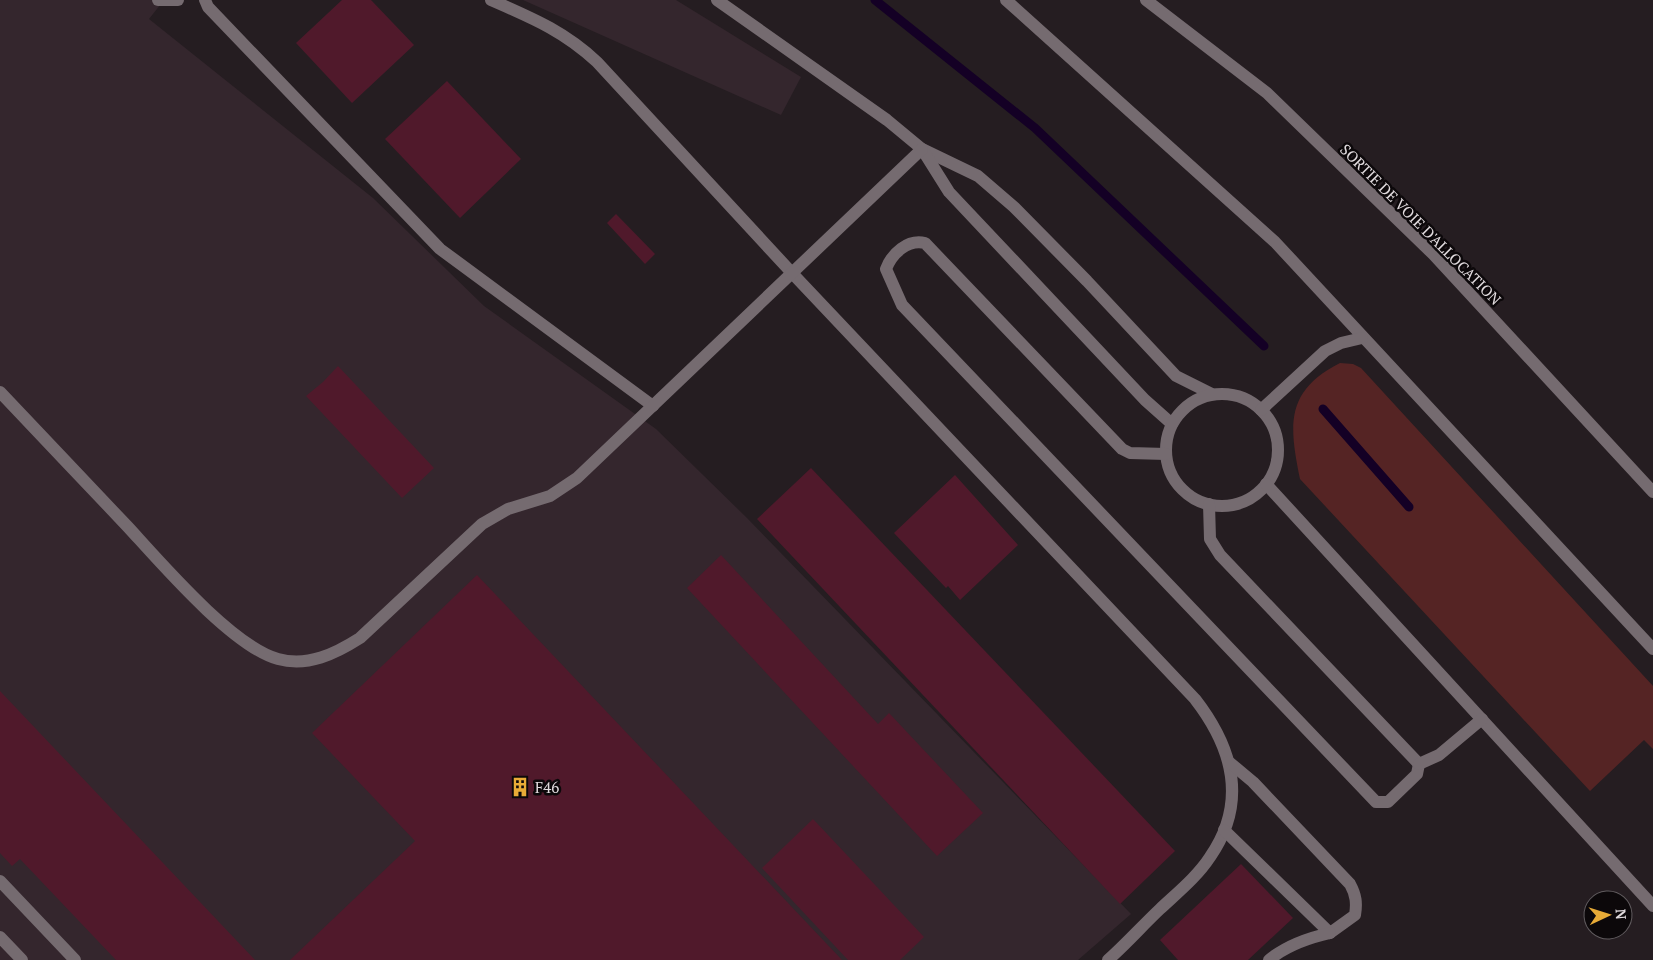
<svg xmlns="http://www.w3.org/2000/svg" width="1653" height="960" viewBox="0 0 1653 960" font-family="'PT Serif',serif">
	<style>
		.built { fill: #34262d }
		.green { fill: #552424 }
		.lines { fill: none; stroke-linecap: round; stroke-linejoin: round }
		.stream { stroke: #140025; stroke-width: 9 }
		.building { fill: #50192b }
		.minor { stroke: #756b70; stroke-width: 12 }
		.labels { text-anchor: middle; dominant-baseline: central; stroke-width: 5; stroke-linejoin: round; paint-order: stroke }
		.street-label { font-size: 15px; fill: #e1dbde; stroke: #0c080a }
		.poi-label { font-size: 15px; fill: #e1dbde; stroke: #0c080a; text-anchor: start }
	</style>
	<rect width="100%" height="100%" fill="#251d21"/>
	<g class="built">
		<path d="M0,0H164L149,19L373,198L484,306L656,429L747,518L1131,914L1078,960H0Z"/>
		<path d="M523,0H676L801,77L781,115Z"/>
	</g>
	<path class="green" d="M1340,363L1353,364L1361,368L1653,686V749L1644,740L1590,791L1300,479C1289,425 1285,391 1340,363Z"/>
	<g class="lines">
		<g class="stream">
			<path d="M875,0L1035,128L1264,346"/>
			<path d="M1323,409L1409,507"/>
		</g>
	</g>
	<g class="building">
		<path d="M342,0H371L414,45L352,103L296,43Z"/>
		<path d="M447,81L521,159L460,218L385,139Z"/>
		<path d="M616,214L655,254L645,264L607,223Z"/>
		<path d="M338,366L434,468L402,498L306,396L323,382Z"/>
		<path d="M811,468L1175,851L1120,904L757,519Z"/>
		<path d="M955,475L1018,545L960,600L948,586L946,588L894,533Z"/>
		<path d="M721,555L878,724L889,713L983,813L937,856L687,588Z"/>
		<path d="M477,575L842,960H290L415,841L312,733Z"/>
		<path d="M0,691L255,960H116L20,859L12,866L0,853Z"/>
		<path d="M813,819L924,937L900,960H848L762,868Z"/>
		<path d="M1241,864L1293,918L1248,960H1178L1160,940Z"/>
	</g>
	<g class="lines">
		<g class="minor">
			<path d="M158,0H178"/>
			<path d="M205,0L208,7L440,249L653,406"/>
			<path d="M491,0C532,18 564,31 597,62L792,273L1195,699C1233,748 1248,802 1210,857C1197,877 1177,893 1160,909C1142,926 1126,944 1108,960"/>
			<path d="M717,0L887,120L922,149L978,176L1014,207L1087,281L1176,376L1212,394"/>
			<path d="M1006,0L1275,242L1653,649"/>
			<path d="M1146,0L1267,93L1433,254L1653,492"/>
			<path d="M922,149L949,192L1145,400L1172,424"/>
			<path d="M0,392C43,437 85,482 128,527C161,563 233,647 278,659C308,667 335,654 360,638L482,524L508,509L550,496L577,478L922,149"/>
			<circle cx="1222" cy="450" r="56"/>
			<path d="M1261,410L1325,351L1341,343L1362,338"/>
			<path d="M1166,454L1130,453L1122,449L925,243C908,239 892,253 886,269L902,305L1376,802H1388L1417,774L1419,764"/>
			<path d="M1266,484L1653,906"/>
			<path d="M1209,504L1210,539L1220,555L1419,764"/>
			<path d="M1419,764L1439,755L1482,719"/>
			<path d="M1224,830L1330,933L1355,915C1357,903 1356,895 1350,884L1253,782L1229,762"/>
			<path d="M0,881L75,960"/>
			<path d="M0,937L22,960"/>
			<path d="M1269,960C1287,945 1308,938 1330,933"/>
		</g>
	</g>
	<defs>
		<symbol id="building-bare" viewBox="-9 -9 18 18"><path d="M-4-6H4V6H1V3H-1V6H-4ZM-2.5-4.3h1.7v1.8h-1.7ZM.8-4.3h1.7v1.8H.8ZM-2.5-1h1.7V.8h-1.7ZM.8-1h1.7V.8H.8Z" fill="#e8ab37" stroke="#0c080a" stroke-width="2.5" paint-order="stroke"/></symbol>
	</defs>
	<g fill-rule="evenodd">
		<use href="#building-bare" x="506" y="773" width="28" height="28"/>
	</g>
	<g class="labels">
		<g class="street-label">
			<text transform="translate(1421 224) rotate(45)">SORTIE DE VOIE D'ALLOCATION</text>
		</g>
		<g class="poi-label">
			<text x="535" y="787">F46</text>
		</g>
	</g>
	<g transform="translate(1608 915) rotate(86)"><circle r="24" fill="#0c080a" stroke="#615c5f"/>
	<path d="M0-4L9 19L0 12L-9 19Z" fill="#e8ab37"/>
	<text y="-8" font-size="14" font-weight="bold" text-anchor="middle" fill="#e1dbde">N</text>
	</g>
</svg>
